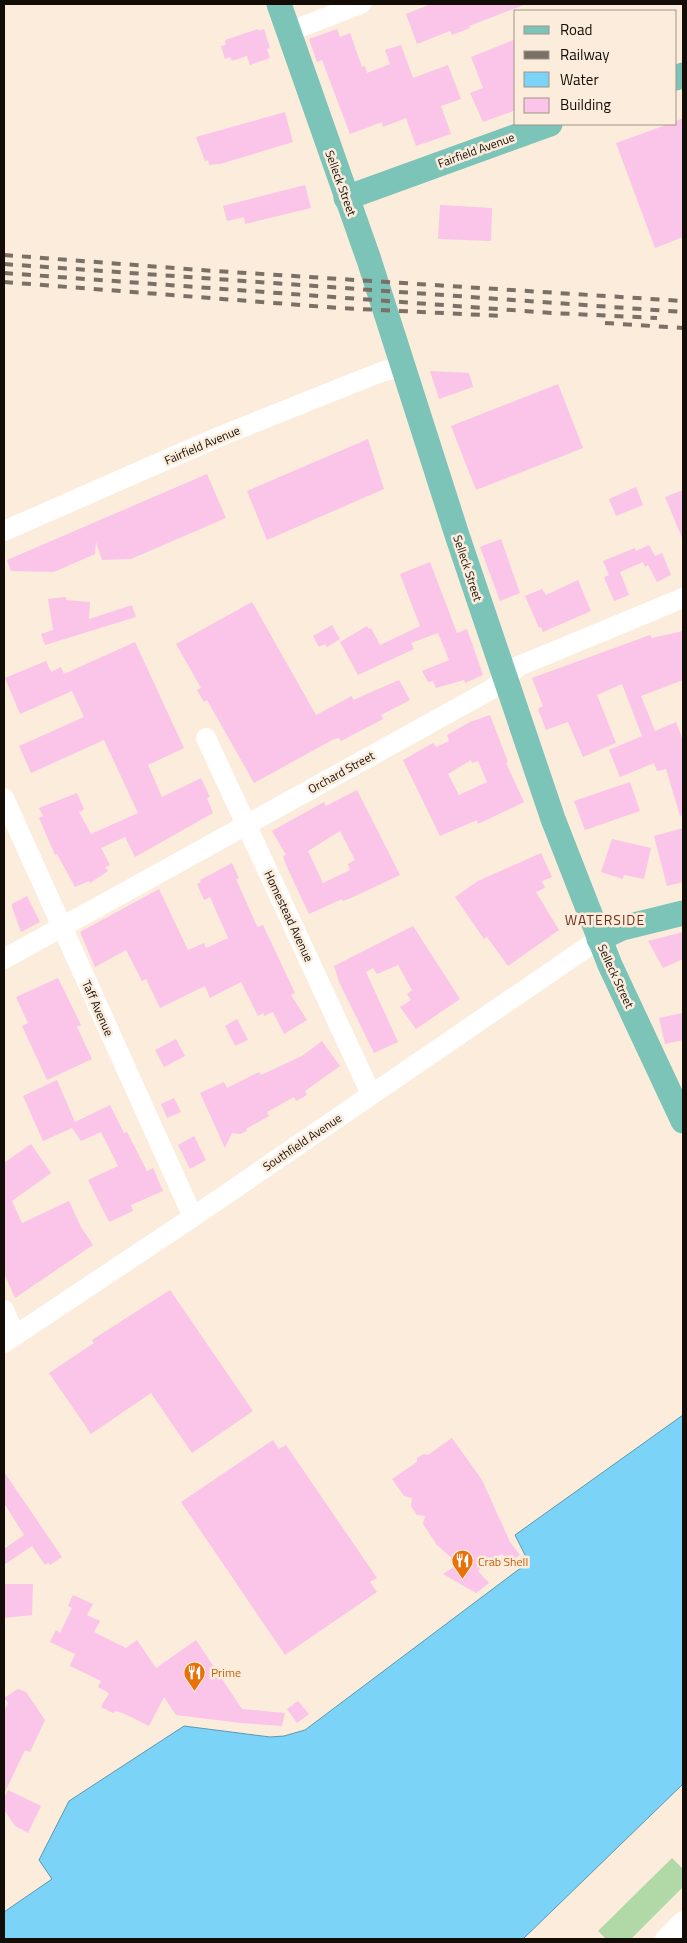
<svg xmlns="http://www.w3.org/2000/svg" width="687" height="1943" viewBox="0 0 687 1943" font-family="'Titillium Web',sans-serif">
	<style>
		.green { fill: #b1d9a7 }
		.water { fill: #7bd3f8; stroke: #5c98b0 }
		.building { fill: #fbc4e9; fill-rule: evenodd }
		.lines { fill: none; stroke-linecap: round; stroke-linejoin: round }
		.minor { stroke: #fff; stroke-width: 20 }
		.major { stroke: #7cc3b8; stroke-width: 25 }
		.rail { stroke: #7b7066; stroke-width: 4; stroke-dasharray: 9 9; stroke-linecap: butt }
		.labels { text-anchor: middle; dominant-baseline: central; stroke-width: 5; stroke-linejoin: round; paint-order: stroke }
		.street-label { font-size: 12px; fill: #140d07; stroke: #fcecdc }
		.food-label { font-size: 12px; fill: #c56008; stroke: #fcecdc; text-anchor: start }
		.neighbourhood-label { font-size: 14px; letter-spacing: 1px; fill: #722e1e; stroke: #fcecdc }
	</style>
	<rect width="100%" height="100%" fill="#fcecdc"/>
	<path class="green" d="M672,1858L683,1869V1887L631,1939H606L598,1931Z"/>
	<path class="water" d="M683,1415V1784L523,1939H4V1912L52,1879L39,1860L69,1801L184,1726L270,1737L284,1736L305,1730L522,1567L526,1557L515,1535Z"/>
	<g class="building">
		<path d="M431,4H524V5L469,26L470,28L452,35L450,31L417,44L406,14Z"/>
		<path d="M258,29L259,31L264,29L270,48L267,49L270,58L250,65L247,56L232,61L230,57L225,59L221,46L226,45L225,40Z"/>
		<path d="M337,29L340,37L350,33L362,67L365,66L367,73L390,64L385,50L401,45L413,78L448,65L461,99L441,106L451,134L416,146L406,118L383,127L382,122L350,134L322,60L317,62L309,39Z"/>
		<path d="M516,39V110L483,122L470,93L483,88L471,57Z"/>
		<path d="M285,112L293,142L220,164L209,165L208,160L205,161L196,137Z"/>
		<path d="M683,118V237L655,248L616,143L669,124H676V121Z"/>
		<path d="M305,185L311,208L245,224L244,217L227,221L223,206Z"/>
		<path d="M440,205L492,208L491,241L438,239Z"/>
		<path d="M430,371L469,373L473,387L439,399Z"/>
		<path d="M558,384L583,448L476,490L451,426Z"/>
		<path d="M368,439L384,489L267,540L247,491Z"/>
		<path d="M207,474L226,518L131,559L102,560L96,542L95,554L54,572L11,571L7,560Z"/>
		<path d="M636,487L643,505L616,516L609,499Z"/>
		<path d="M683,490V540L665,497Z"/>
		<path d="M501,539L520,593L500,601L480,547Z"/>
		<path d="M649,545L655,556L662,553L671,575L657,582L648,565L645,567L643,562L620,572L629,595L614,601L604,577L609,575L603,561L635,548L636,551Z"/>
		<path d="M430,562L457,633L467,629L483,675L465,683L464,680L436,688L433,681L428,682L422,671L449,660L438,633L411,643L414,649L358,675L340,642L367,626L369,629L371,628L380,645L420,626L400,574Z"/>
		<path d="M578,580L591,611L543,632L541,627L539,628L525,596L542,589L546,595Z"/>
		<path d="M66,597V600L90,602L89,619L132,605L136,617L45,645L41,634L53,630L48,599Z"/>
		<path d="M252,602L316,715L352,696L353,700L399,680L410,700L381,715L383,719L341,741L339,738L334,739L254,783L207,700L204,702L197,690L201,688L176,644Z"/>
		<path d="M332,625L340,639L327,647L325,644L319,647L313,636Z"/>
		<path d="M683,631V680L641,696L655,731L676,722L683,741V815L680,816L666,769L657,771L654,763L620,777L609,750L642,736L622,684L597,695L616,743L583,757L568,722L546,730L538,709L543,706L532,678L650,635L652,638Z"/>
		<path d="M135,642L184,748L148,765L162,797L201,778L210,797L207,798L213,813L135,857L125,837L101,848L110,865L105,867L108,871L90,883L89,881L75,887L57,854L55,855L39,818L43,816L39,808L77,793L84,809L79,812L91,834L138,813L104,740L31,773L19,746L84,717L72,691L20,714L5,678L46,661L51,672L61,667L64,674Z"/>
		<path d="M490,715L508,762L506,763L524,802L478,824L477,820L440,836L403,760L433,743L436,747L449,741L447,735L470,722ZM471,760L472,763L478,761L487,782L459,795L448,774Z"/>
		<path d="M630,782L640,811L585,830L574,801Z"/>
		<path d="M357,790L400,875L351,898L343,901L342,899L309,914L286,865L283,856L286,855L272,831L324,802L326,806ZM340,831L355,860L348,864L350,870L323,883L308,851Z"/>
		<path d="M683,828V882L667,886L654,836Z"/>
		<path d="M612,839L651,848L644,879L624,875L623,879L601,872Z"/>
		<path d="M541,853L552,877L542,881L545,888L536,892L559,930L508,966L487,937L484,939L455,897L478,881Z"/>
		<path d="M232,863L239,878L236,879L256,924L258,927L263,925L295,993L291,995L307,1020L284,1034L273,1012L264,1016L263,1013L258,1016L241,982L210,998L205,986L160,1008L146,979L142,981L126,950L95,967L80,932L159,889L188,950L204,943L206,948L228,938L210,897L204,900L197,884L201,882L200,880Z"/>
		<path d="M27,896L40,922L21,932L12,907V904Z"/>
		<path d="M413,926L460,999L416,1029L400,1007L411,1000L407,994L412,990L398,965L377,974L373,968L366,972L398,1042L374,1053L339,982L334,966Z"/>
		<path d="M683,932V959L663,968L648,941Z"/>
		<path d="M58,978L81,1025L77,1027L92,1059L47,1080L22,1026L28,1023L16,997Z"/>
		<path d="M683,1013V1040L665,1044L659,1018Z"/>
		<path d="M237,1019L248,1040L235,1046L225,1026Z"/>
		<path d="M176,1039L185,1056L164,1067L155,1050Z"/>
		<path d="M322,1041L340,1066L305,1091L307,1095L296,1101L294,1097L267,1112L269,1116L246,1129L247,1131L240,1134L232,1133L225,1148L200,1093L224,1082L227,1088L259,1072L261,1075L302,1056Z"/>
		<path d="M57,1080L75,1122L110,1105L124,1133L127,1132L147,1171L153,1168L163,1191L131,1205L133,1211L109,1222L88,1180L118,1166L101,1132L81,1141L72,1128L43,1141L23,1096Z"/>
		<path d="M174,1098L181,1112L167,1118L161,1104Z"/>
		<path d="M194,1136L206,1160L190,1169L178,1145Z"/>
		<path d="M31,1144L51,1173L12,1201L22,1223L69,1201L81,1227L93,1245L15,1298L4,1273V1163Z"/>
		<path d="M170,1290L253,1411L192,1453L151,1393L91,1434L49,1373L94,1343L92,1340Z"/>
		<path d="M452,1438L482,1480L510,1542L520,1555L509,1563L502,1554L488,1561L478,1571L489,1583L476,1593L443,1574L458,1564L437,1545L423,1524L425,1516L417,1515L411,1506L412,1498L404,1496L392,1479L417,1462V1458L424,1454L428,1455Z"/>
		<path d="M273,1440L279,1449L286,1445L377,1578L370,1582L377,1592L285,1655L181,1502Z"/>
		<path d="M4,1472L62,1557L50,1565L48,1563L45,1565L32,1546L4,1565V1549L24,1535L4,1503Z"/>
		<path d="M4,1584H33L32,1615L4,1618Z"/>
		<path d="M73,1595L93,1604L87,1615L100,1621L94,1632L126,1648L137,1640L156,1668L196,1640L242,1709L285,1713L282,1726L241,1723L176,1715L164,1697L149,1726L125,1714L116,1711L113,1713L101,1707L109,1693L98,1687L101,1681L70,1666L75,1654L50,1642L56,1630L60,1633L72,1608L68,1606Z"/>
		<path d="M18,1689L26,1692L45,1720L30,1752L25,1750L4,1794V1711L8,1703L4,1698Z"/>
		<path d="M298,1701L309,1714L297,1723L287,1709Z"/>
		<path d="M8,1790L41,1806L28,1833L15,1826L4,1810V1798Z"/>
	</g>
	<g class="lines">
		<g class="minor">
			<path d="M288,32L361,4"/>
			<path d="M4,531L216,438L381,372L404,366"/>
			<path d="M206,738L371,1094"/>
			<path d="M4,798L193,1217"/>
			<path d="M4,959L492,689L519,666L683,598"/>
			<path d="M4,1310L15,1336"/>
			<path d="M4,1343L193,1217L599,939"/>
			<path d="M665,1939L683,1921"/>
		</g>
		<g class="major">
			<path d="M279,4L369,260L457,535L553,819L610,965L683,1121"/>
			<path d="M676,78L683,75"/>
			<path d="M346,198L550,124"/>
			<path d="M599,939L622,928L683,913"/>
		</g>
		<g class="rail">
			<path d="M4,255L200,270L683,301"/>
			<path d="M4,264L683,312"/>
			<path d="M4,273L552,313L657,318"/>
			<path d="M4,282L339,308L503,316"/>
			<path d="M605,323L683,328"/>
		</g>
	</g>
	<defs>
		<symbol id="restaurant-pin" viewBox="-11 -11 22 30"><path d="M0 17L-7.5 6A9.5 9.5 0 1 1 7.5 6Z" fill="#e8710a" stroke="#fcecdc"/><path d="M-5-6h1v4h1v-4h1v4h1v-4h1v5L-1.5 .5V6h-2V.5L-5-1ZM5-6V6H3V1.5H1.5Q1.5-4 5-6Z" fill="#fff"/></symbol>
	</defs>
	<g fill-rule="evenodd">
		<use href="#restaurant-pin" x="450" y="1548" width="25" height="34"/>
		<use href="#restaurant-pin" x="182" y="1660" width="25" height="34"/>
	</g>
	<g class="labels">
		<g class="street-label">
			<text transform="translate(476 150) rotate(-20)">Fairfield Avenue</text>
			<text transform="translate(341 183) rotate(70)">Selleck Street</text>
			<text transform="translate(202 445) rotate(-23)">Fairfield Avenue</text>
			<text transform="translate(468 568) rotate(72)">Selleck Street</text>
			<text transform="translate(341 772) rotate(-29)">Orchard Street</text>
			<text transform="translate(289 916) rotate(65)">Homestead Avenue</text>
			<text transform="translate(616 976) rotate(65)">Selleck Street</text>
			<text transform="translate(98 1008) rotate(66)">Taff Avenue</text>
			<text transform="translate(302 1142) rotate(-34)">Southfield Avenue</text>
		</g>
		<g class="food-label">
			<text x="478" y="1561">Crab Shell</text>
			<text x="211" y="1672">Prime</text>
		</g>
		<g class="neighbourhood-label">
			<text x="605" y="919">WATERSIDE</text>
		</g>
	</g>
	<rect width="687" height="1943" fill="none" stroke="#140d07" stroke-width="10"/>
	<rect x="514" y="10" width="162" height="115" fill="#fcecdc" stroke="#9f9387"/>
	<rect x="524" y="26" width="25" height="8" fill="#7cc3b8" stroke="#9f9387"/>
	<text x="560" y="35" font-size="15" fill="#140d07">Road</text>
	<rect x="524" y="51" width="25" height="8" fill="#7b7066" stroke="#9f9387"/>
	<text x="560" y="60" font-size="15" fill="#140d07">Railway</text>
	<rect x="524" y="72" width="25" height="15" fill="#7bd3f8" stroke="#9f9387"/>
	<text x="560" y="85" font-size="15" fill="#140d07">Water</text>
	<rect x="524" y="98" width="25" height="15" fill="#fbc4e9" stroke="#9f9387"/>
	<text x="560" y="110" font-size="15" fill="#140d07">Building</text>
</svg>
